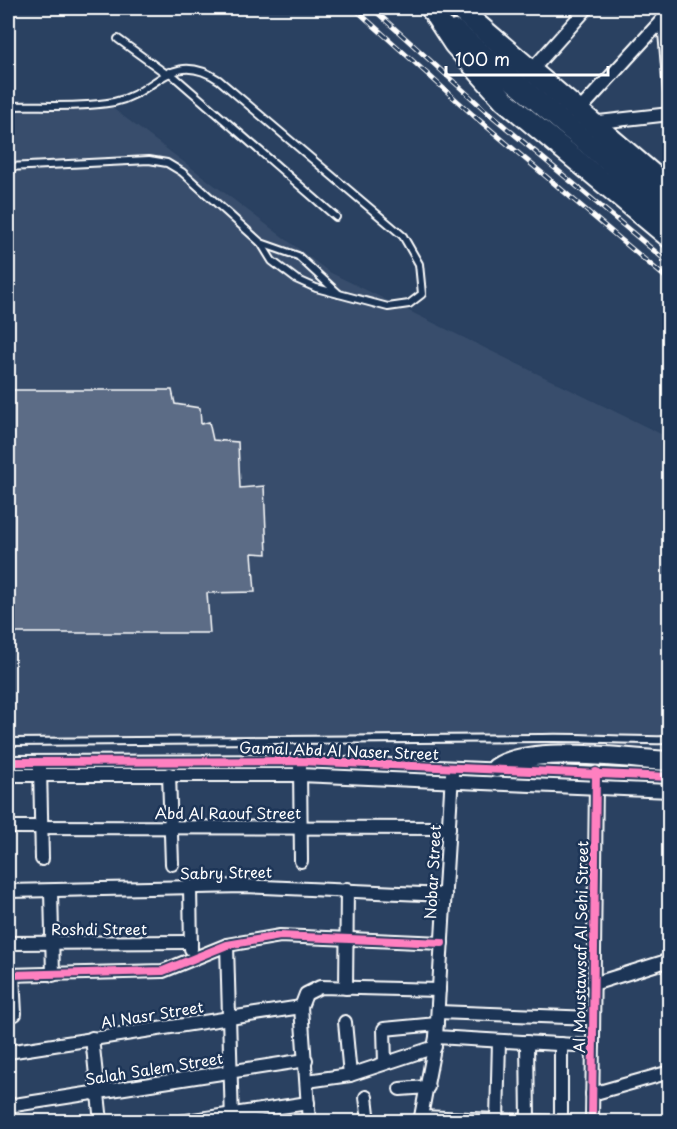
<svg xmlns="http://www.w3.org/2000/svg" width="677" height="1129" viewBox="0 0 677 1129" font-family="'Playpen Sans',sans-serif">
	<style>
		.built { fill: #394e6c }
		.building { fill: #5b6c86; stroke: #fff; stroke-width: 1.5 }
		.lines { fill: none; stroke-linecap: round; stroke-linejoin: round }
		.service-casing { stroke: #fff; stroke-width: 10 }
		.minor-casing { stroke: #fff; stroke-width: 16 }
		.secondary-casing { stroke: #fff; stroke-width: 22 }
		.primary-casing { stroke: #fff; stroke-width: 24 }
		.service { stroke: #1d3557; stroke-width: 6 }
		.minor { stroke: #1d3557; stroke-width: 12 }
		.secondary { stroke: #1d3557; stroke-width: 18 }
		.primary { stroke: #1d3557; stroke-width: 20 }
		.rail-casing { stroke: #fff; stroke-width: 5 }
		.rail { stroke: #1d3557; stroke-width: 3; stroke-dasharray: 9; stroke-linecap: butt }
		.cycleway-casing { stroke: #1d3557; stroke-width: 11 }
		.cycleway { stroke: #ff80c0; stroke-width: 8 }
		.labels { text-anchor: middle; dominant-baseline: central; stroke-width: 5; stroke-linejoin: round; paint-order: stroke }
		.street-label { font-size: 15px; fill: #fff; stroke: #1d3557 }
	</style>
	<rect width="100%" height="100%" fill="#2a4161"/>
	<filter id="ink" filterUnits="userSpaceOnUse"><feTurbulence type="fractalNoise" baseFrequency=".0167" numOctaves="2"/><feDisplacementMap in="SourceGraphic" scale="12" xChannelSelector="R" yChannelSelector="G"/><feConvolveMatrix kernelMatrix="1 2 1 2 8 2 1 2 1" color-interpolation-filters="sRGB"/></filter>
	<g filter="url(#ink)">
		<path class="built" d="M111,107L329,272L669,438V746L8,739V112Z"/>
		<path class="building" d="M8,390H172L175,404L200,408L201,424L209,422L213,440L238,442L240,488L264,486L267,554L252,553L255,592L207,593L210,633H8Z"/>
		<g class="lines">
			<defs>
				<g id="service">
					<path d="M118,39L165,73"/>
					<path d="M169,72L336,217"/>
					<path d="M8,106C42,105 80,108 114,102C156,94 170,48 219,80L403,236L419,264L422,294L409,304L388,307L316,288L296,279L272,261L261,243L182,172L167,163L149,160L8,167"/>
					<path d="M261,243L298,256L339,294"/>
					<path d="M8,742C186,741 364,741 543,738C585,737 627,741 670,740"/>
				</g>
				<g id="minor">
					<path d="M663,8L670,91"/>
					<path d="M531,71L587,8"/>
					<path d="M578,112L664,18"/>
					<path d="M590,123L670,114"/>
					<path d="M8,762L300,761L670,777"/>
					<path d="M40,768L42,859"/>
					<path d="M300,768L301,861"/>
					<path d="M169,774L172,864"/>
					<path d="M8,775H300L670,791"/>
					<path d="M8,827L449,828"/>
					<path d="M190,887L191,949"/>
					<path d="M8,891L244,886L445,895"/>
					<path d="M51,891L53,975"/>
					<path d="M8,943L191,942"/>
					<path d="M227,945L232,1122"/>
					<path d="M8,975L163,971L227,945L280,936L442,943"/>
					<path d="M13,975L15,1014"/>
					<path d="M593,984L670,960"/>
					<path d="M346,988L347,889"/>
					<path d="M438,1012L593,1018"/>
					<path d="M345,1022L350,1075"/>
					<path d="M436,1037L593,1046"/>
					<path d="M92,1038L101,1122"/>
					<path d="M527,1042L528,1120"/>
					<path d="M8,1052L301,1007"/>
					<path d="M385,1063L384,1029L437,1024"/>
					<path d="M307,1081L350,1075L435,1047"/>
					<path d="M400,1089L428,1087"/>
					<path d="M592,1094L670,1072"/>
					<path d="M366,1097L369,1122"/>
					<path d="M8,1106L306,1060"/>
					<path d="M421,1117L552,1122"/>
					<path d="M497,1119L499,1041"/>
					<path d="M180,1122L308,1103"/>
					<path d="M309,1122L301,1007L306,994L320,987L439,990"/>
					<path d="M420,1122L436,1037L452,774"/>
					<path d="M561,1122V1044"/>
					<path d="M592,1122L596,781"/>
				</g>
				<path id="secondary" d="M496,768C530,744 627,759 670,761"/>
				<g id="primary">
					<path d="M458,8L670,189"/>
					<path d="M433,12L454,44L504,100L670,238"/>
					<path d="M455,31L670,214"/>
				</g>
			</defs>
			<use href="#service" class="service-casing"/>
			<use href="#minor" class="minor-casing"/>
			<use href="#secondary" class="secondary-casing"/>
			<use href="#primary" class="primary-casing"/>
			<use href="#service" class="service"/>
			<use href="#minor" class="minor"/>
			<use href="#secondary" class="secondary"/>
			<use href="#primary" class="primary"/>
			<defs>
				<g id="rail">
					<path d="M354,8L473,115L670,281"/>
					<path d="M372,8L485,110L670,264"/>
				</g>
			</defs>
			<use href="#rail" class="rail-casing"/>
			<use href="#rail" class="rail"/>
			<defs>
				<g id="cycleway">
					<path d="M8,762L300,761L670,777"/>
					<path d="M8,975L163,971L227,945L280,936L442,943"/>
					<path d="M592,1122L596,772"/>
				</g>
			</defs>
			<use href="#cycleway" class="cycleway-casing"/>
			<use href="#cycleway" class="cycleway"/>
		</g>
	</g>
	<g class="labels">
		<g class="street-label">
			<text transform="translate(339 750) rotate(2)">Gamal Abd Al Naser Street</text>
			<text x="228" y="812">Abd Al Raouf Street</text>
			<text transform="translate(226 872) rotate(-1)">Sabry Street</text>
			<text transform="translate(432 872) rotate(-87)">Nobar Street</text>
			<text x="99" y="928">Roshdi Street</text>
			<text transform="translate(580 947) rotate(-89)">Al Moustawsaf Al Sehi Street</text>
			<text transform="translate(152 1014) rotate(-9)">Al Nasr Street</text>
			<text transform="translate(154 1068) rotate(-9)">Salah Salem Street</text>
		</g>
	</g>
	<rect width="677" height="1129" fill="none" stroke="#1d3557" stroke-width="30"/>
	<rect x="15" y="15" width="647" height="1099" fill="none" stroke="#fff" stroke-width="2" filter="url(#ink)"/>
	<path d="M446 66v9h162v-9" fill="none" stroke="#ffffff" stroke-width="3"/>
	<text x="455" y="66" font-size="18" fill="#ffffff" stroke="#1d3557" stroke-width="4.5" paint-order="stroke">100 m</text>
</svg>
